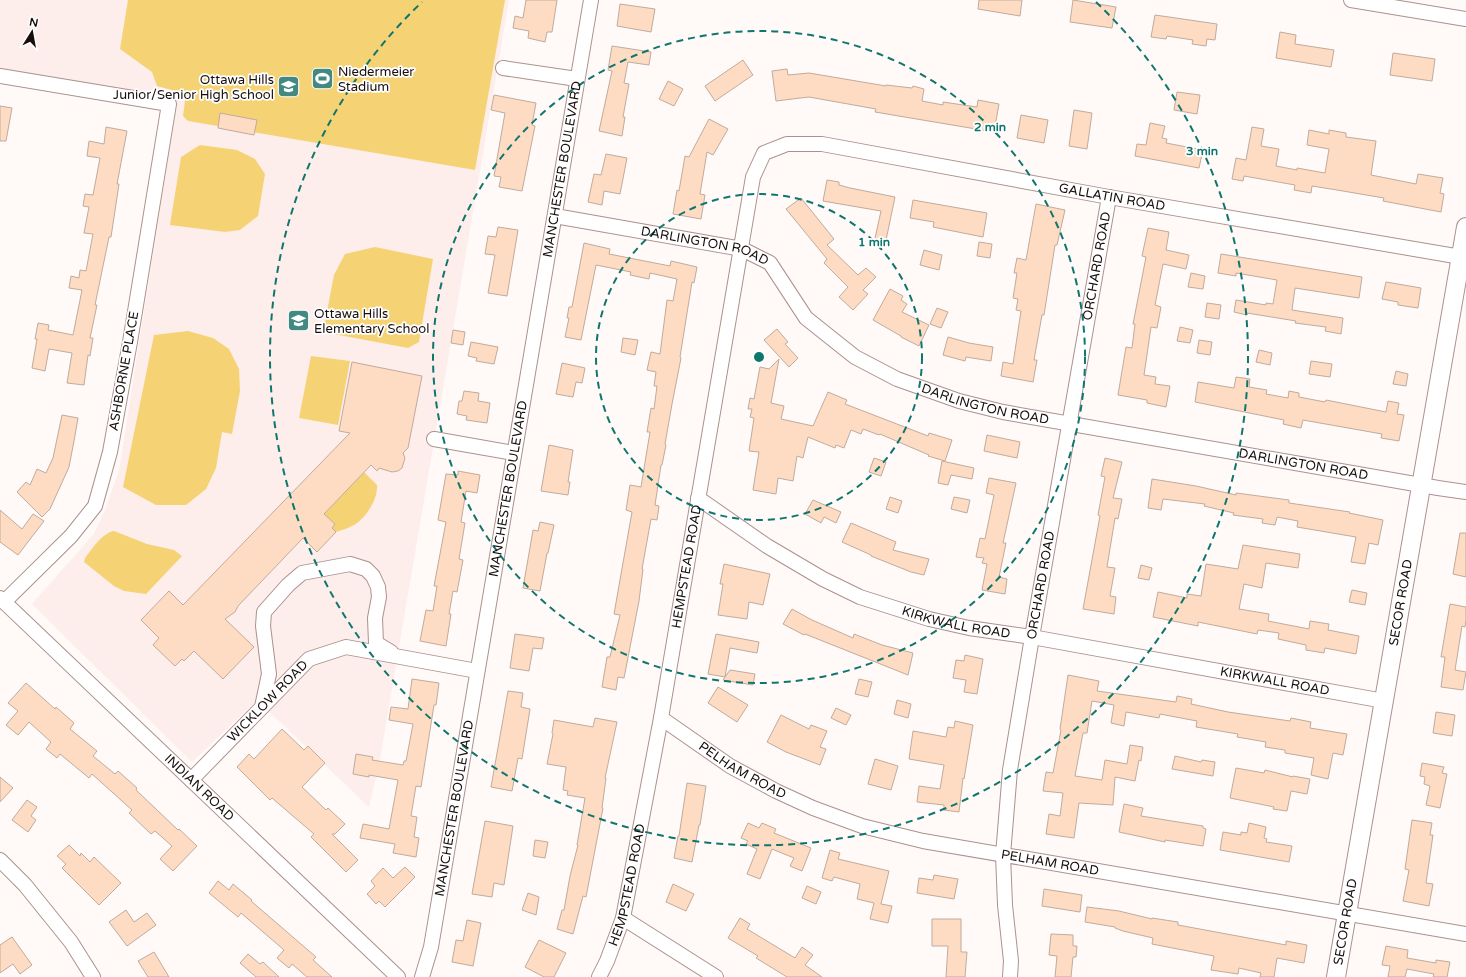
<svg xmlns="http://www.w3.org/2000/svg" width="1466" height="977" viewBox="0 0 1466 977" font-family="'Varela Round',sans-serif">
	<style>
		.built { fill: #fdedeb }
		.green { fill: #f5d375 }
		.building { fill: #fedcc3; stroke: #c0ab9c }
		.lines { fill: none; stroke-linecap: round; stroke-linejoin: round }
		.minor-casing { stroke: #ac918e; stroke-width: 16 }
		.major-casing { stroke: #ac918e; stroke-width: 20 }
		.minor { stroke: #fff; stroke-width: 14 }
		.major { stroke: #fff; stroke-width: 18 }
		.ring { fill: none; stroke: #0f766e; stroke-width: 2; stroke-dasharray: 7 5 }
		.labels { text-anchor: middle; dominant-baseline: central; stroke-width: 3.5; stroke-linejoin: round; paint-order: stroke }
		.poi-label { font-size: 13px; fill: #170e0d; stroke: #fff; text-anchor: start }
		.street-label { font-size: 13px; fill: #170e0d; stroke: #fff }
		.centre { fill: #0f766e; stroke: #fff; stroke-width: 2 }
		.ring-label { font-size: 12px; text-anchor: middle; font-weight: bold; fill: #0f766e; stroke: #fff; stroke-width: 3.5; stroke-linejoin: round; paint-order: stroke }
	</style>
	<rect width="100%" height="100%" fill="#fff9f8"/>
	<path class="built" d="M0,0H509L380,759L369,807L257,700L192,762L32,604L94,534L105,510L119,471L176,108L169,103L0,71Z"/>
	<g class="green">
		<path d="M128,0H505L475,170L188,121L183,116L186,94L157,86L152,72L120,49Z"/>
		<path d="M200,145L237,150L255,159L265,174L258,216L240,230L225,232L170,225L181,157Z"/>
		<path d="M375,247L433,259L419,342L408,348L323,332L334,275L345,254Z"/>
		<path d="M188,331L213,338L229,349L239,369L240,391L232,434L222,432L216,468L206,489L186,505H156L123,487L154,335Z"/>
		<path d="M311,356L350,361L338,425L299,418Z"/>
		<path d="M364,472L377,485C378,499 366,518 354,525C349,528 342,530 336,532L332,528L335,524L324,514Z"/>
		<path d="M114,531L147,544L174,550L182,556L146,594L124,591L114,586L84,562L85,558C93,548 102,533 114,531Z"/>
	</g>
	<g class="building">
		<path d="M526,0H557L552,32H547L545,42L528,38L529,31L513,28L515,16L523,18Z"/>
		<path d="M979,0H1022L1020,16L978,9Z"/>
		<path d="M1073,0L1116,7L1112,28L1070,22Z"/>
		<path d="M620,4L655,9L651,32L617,26Z"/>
		<path d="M1155,15L1217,24L1215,40L1207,39L1206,46L1192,44L1193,40L1167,36L1166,39L1151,37Z"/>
		<path d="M1280,32L1296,35L1295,44L1334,50L1331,67L1276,58Z"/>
		<path d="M612,46L651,52L649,65L628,62L624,83L629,84L623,117H625L622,136L599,131L612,71L608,70Z"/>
		<path d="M1393,53L1435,59L1432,81L1390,75Z"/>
		<path d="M743,60L753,75L715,101L705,86Z"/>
		<path d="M787,69L788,75L809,73L886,86V85L912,88L913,86L924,89L922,101L943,105V102L977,107L978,100L999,104L994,132L875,112L876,109L809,97L776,101L772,71Z"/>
		<path d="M668,81L683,89L674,106L659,99Z"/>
		<path d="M1177,92L1200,95L1197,114L1174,110Z"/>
		<path d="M494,95L536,103L532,125L535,126L522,191L499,187L501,177L494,176L505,113L491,110Z"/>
		<path d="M0,106L12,108L6,141H0Z"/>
		<path d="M1074,110L1092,113L1087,149L1069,146Z"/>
		<path d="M220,113L257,120L254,135L218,128Z"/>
		<path d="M1021,115L1048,120L1044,143L1017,138Z"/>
		<path d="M709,119L728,129L713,155L707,152L700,194L705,195L701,219L673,214L677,190L679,191L685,156L689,157Z"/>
		<path d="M1150,123L1165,126L1162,138L1167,139L1166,143L1203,150L1199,168L1135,156L1137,144L1146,145Z"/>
		<path d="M106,127L127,131L117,184H119L111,237H109L95,305H97L90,338H93L90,356L88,355L84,385L67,383L72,353L49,349L45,371L32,368L37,339H35L38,323L49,325L48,330L73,335L82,290L69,288L71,276L79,278L80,270L86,271L93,234L84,233L89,207L83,206L85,194L93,195L100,158L87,156L89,141L104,144Z"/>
		<path d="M1252,127L1264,129L1261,146L1279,149L1276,166L1297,170V168L1325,173L1329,149L1307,145L1309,130L1329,134V130L1346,133V137L1376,141L1371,175L1416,184L1418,174L1443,178L1440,193L1444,194L1441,212L1383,201L1384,198L1337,190L1312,186L1311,193L1294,190L1295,185L1244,176L1243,181L1232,179L1236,158L1246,160Z"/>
		<path d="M606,154L627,158L620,194L604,191L602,205L588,202L594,174L601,175Z"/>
		<path d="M827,180L839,182V185L850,188L895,197L885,245L874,243L881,211L823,201Z"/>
		<path d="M801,198L834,239L827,245L858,275L866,268L876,277L863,290L868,294L853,310L839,297L848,287L824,263L827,259L786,209Z"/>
		<path d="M913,200L987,213L983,237L933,227L934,222L910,218Z"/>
		<path d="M1036,204L1065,210L1057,245H1055L1044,315H1042L1034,360H1037L1033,382L1001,376L1003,362L1013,364L1021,311L1016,310L1018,299L1013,298L1017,273H1014L1017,258L1026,260Z"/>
		<path d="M498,227L518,230L507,296L488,293L495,255L485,254L488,236L496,237Z"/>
		<path d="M1148,228L1169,232L1166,250L1189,255L1186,269L1163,264L1155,305L1161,307L1157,328L1151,327L1144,375L1156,377L1155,384L1170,386L1166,407L1147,403V400L1118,395L1126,347L1132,348L1135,324H1133L1146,257L1142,256Z"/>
		<path d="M979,242L992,244L990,258L977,256Z"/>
		<path d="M584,243L610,249L609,254L670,266L671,261L697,267L694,283L692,282L680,357L681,358L672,404L665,444L666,445L662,465H661L655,505L659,506L657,520L651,519L642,569H643L639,601L624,678L618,677L616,690L602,687L607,657H610L620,615L614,614L632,512L626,510L630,485L641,487L650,432H647L651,408L654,409L657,386H654L656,372L647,370L651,352L660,354L667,300L673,301L677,279L650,273L649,279L630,275L631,272L596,265L581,340L565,337L569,318H567L569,307H572Z"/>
		<path d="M924,250L942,255L939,270L920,265Z"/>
		<path d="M1221,254L1362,277L1359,298L1295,288L1292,310L1343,318L1341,334L1325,331L1326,327L1295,323L1296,321L1247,313V315L1234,312L1236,300L1266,305V303L1273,304L1277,280L1236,273V276L1218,273Z"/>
		<path d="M1191,273L1205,276L1203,289L1188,287Z"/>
		<path d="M1386,282L1421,288L1418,308L1398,305V302L1382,299Z"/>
		<path d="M890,289L903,296L901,300L907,304L902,312L929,325L919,346L901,337V336L873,320Z"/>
		<path d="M1207,303L1221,305L1219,319L1205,317Z"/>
		<path d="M937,308L948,312L941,328L930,324Z"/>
		<path d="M1180,327L1193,330L1190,343L1177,341Z"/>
		<path d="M777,329L788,342L785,344L798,358L789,367L764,340Z"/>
		<path d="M453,330L465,332L463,345L451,343Z"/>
		<path d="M948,337L969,343L993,347L991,361L966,357L965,361L943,355Z"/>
		<path d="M623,338L638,340L635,355L621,352Z"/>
		<path d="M1199,340L1212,342L1210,355L1197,353Z"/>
		<path d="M471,342L498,347L494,364L476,361L477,358L468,356Z"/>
		<path d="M1259,350L1272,353L1270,365L1256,362Z"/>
		<path d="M779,359L771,403L784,406L781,419L813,426L828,392L847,400L845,404L928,436L929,433L952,440L945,461L928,456L929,455L880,434L879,435L863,429L861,434L851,430L844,448L836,445L835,448L808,437L803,458L797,456L793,481L778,478L776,494L753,490L759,452L749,451L754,418L750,417L752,409H748L750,398L754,399L760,367L769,369Z"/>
		<path d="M1311,361L1332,364L1330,377L1309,374Z"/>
		<path d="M352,362L422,376L408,448L403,453L405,458L402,468L398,471L392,472L379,468L377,471L371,465L324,514L335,524L332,528L336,532L317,552L303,538L238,606L235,612L225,619L254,647L223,679L194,651L184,661L182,659L175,666L153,645L159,638L141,620L169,591L183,605L350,433L339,431Z"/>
		<path d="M562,363L585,368L582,383L576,382L573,397L556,394Z"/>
		<path d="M1396,371L1408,374L1406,386L1393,384Z"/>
		<path d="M1236,377L1250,379L1249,387L1267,390L1266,394L1288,398L1289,391L1299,393V397L1325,402L1326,400L1386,412L1388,401L1399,403L1397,414L1404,415L1399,441L1381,438L1382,434L1303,420L1301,428L1283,424L1284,420L1195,402L1198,382L1234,388Z"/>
		<path d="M464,391L479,393L478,401L490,403L487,423L466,420L467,416L457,414L459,401H462Z"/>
		<path d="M62,415L78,418L74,441L69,467L50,509L42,517L17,492L26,482L30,485L37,469L46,473L53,458Z"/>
		<path d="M987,435L1020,442L1017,458L984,451Z"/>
		<path d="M549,445L573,450L568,482H570L568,495L541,491Z"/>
		<path d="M874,458L886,462L881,476L869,472Z"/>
		<path d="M1105,458L1122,462L1113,498L1122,499L1118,519L1115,518L1107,567L1115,568L1110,596L1116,597L1114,614L1083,609L1100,516L1098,515L1105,477L1101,476Z"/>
		<path d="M942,461L974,468L972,479L951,475L948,485L938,483Z"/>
		<path d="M458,471L480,475L477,493L466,491L461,522L465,523L459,559L463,560L457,592L453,591L449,614H451L446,646L420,641L426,610L433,611L437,586H434L446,522L438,520L446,474L458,475Z"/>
		<path d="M989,478L1016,483L1003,543H1006L999,577L1007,579L1005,594L982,590L987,564L982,563L984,558L976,557L980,538L985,539L994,495L986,493Z"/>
		<path d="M1152,479L1196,486L1236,495V493L1289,500V503L1350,512L1349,513L1383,520L1378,545L1369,543L1365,564L1351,562L1356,537L1297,527L1298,521L1277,517L1275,525L1262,523L1263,519L1233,515L1234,513L1204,506L1205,504L1163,499L1161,510L1148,508Z"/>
		<path d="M890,497L902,501L898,513L886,509Z"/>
		<path d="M954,497L970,500L967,513L951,509Z"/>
		<path d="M813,500L841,512L836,523L824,517L821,523L805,514Z"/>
		<path d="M0,510L22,529L33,514L44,521L18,555L0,542Z"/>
		<path d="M540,522L554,525L548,553H547L540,591L523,588L533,530L538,531Z"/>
		<path d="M851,523L896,542L893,550L929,559L924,575L911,572L871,556V555L842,542Z"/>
		<path d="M1460,533H1466V577L1453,574Z"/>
		<path d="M1243,545L1300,554L1298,568L1266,563L1262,588L1244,584L1239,609L1269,614L1268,621L1309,629L1310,621L1329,624L1328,630L1359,636L1356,654L1325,648L1324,653L1306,650V645L1278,639L1279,633L1258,630L1257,634L1198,622V626L1153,617L1158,592L1187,598V594L1201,596L1206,564L1238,569Z"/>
		<path d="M724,564L770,574L763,605L749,602L747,619L718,615L723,584H720Z"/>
		<path d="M1141,565L1152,568L1149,580L1138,578Z"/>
		<path d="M1352,590L1367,593L1365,605L1349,602Z"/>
		<path d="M1450,604L1466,607V620L1465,627L1462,626L1455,670L1466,672L1463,690L1441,687L1445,657H1441Z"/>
		<path d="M792,609L812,620L853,638L854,634L882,645L913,653L908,675L805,634L804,635L783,624Z"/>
		<path d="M515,634L544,638L542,649L533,648L529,671L510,668Z"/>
		<path d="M716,634L759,642L757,653L730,648L725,677L730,670L755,674L753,685L723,680L725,677L708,674Z"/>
		<path d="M965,655L983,659L977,694L964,692L966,680L953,678L956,660L964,661Z"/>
		<path d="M1068,675L1099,681L1097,691L1176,702L1177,696L1192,699L1191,704L1228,712L1290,721L1291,718L1311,722L1310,728L1347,734L1343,755L1333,753L1328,779L1311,775L1314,758L1285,753V750L1265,747L1266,742L1237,737L1238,734L1196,727L1197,721L1160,714L1159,718L1126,712L1124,726L1111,723L1114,705L1092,701L1087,733H1083L1075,776L1102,780L1105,760L1127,764L1130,745L1143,747L1141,761L1139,760L1135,781L1115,777L1113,805L1079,803L1074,838L1046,834L1049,814L1060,816L1063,793L1043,791L1046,772L1053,773L1061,730L1060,729Z"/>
		<path d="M412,679L439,683L436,705H434L421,787L416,786L411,816L417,817L414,837L419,838L416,857L393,853L395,844L360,838L363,824L389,829L398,780L369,775V777L353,774L356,754L373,757L372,760L403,765L404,761H406L413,724L389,720L391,707L408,709Z"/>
		<path d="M859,679L872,682L868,697L855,694Z"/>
		<path d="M26,683L55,709L56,707L74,723L70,729L97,751L93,756L115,774L118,771L137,788L136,790L178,830L179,829L197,846L173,871L160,859L172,846L155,831L151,834L129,813L132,810L92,774L89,778L60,754L57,758L46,749L51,742L29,722L18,735L6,725L18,711L8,703Z"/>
		<path d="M718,687L748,705L737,722L708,703Z"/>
		<path d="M508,691L523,693L521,707L530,709L522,759L518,758L512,791L491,787Z"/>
		<path d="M897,700L911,704L908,718L894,714Z"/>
		<path d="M836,708L851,715L846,725L831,718Z"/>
		<path d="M1436,712L1455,715L1452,736L1433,733Z"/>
		<path d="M781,715L809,729L811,725L827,731L820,747L826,749L820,765L786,752L767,742Z"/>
		<path d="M595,718L617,722L605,778H606L602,808H603L586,897L583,896L573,934L557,929L562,910H564L570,876L578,845H577L585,798L567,795L568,791L563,790L566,767L547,764L553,734L552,733L554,720L593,727Z"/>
		<path d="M955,721L973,725L964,779L963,778L959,812L944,810V805L917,802L919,786L940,789L944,765L909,759L913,731L946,737L948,727L954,728Z"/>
		<path d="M282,729L304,750L308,746L325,763L302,787L326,810L328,808L345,824L335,834H332L358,860L346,872L311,837L314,834L272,798L270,800L237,767L249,754L254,759Z"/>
		<path d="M1175,756L1201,762L1202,760L1215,762L1213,776L1172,769Z"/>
		<path d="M875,759L898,766L891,790L868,784Z"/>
		<path d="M1422,763L1444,767L1442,773L1447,774L1440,808L1426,805L1430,786L1424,784L1425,777L1420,776Z"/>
		<path d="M1236,768L1264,773L1265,770L1293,777V776L1310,779L1307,794L1291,791L1287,811L1273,809L1274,807L1230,798Z"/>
		<path d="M0,777L13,788L0,802Z"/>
		<path d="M687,783L706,786L700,825H699L692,862L674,858L678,836H679Z"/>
		<path d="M27,800L37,807L31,816L36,820L28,832L12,820Z"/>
		<path d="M1124,804L1143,808L1141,816L1203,826V828L1206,829L1203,846L1165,840V842L1119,832Z"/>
		<path d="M1412,820L1432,823L1430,835H1433L1426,883L1433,884L1429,906L1403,901L1409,870L1405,869Z"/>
		<path d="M485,821L513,826L504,885L494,883L492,897L472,894Z"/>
		<path d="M748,823L759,828L762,823L776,829L774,833L811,848L802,871L790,866L794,858L772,849L760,879L747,874L757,849L746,844L748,841L741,838Z"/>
		<path d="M1249,823L1266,827L1264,838L1267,839L1266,842L1292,846L1289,862L1220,850L1223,832L1241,835V832L1247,833Z"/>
		<path d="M535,840L548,842L545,858L533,856Z"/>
		<path d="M69,845L80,856L81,853L90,862L94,857L121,883L99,905L62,868L66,864L57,856Z"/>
		<path d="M830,850L840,853L838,859L889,871L881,904L892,906L888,923L870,919L874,903L857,899L860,884L834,877L832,881L822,878Z"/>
		<path d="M405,867L415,877L385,907L379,901L376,904L367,894L375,886L371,881L383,868L393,878Z"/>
		<path d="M934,875L958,879L954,899L917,893L919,878L933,880Z"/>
		<path d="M218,881L229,890L233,884L252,900L251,901L316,957L313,960L332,977H307L292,964L289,968L277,958L284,950L241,913L238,917L209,893Z"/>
		<path d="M673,884L694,894L686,911L666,902Z"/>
		<path d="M807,886L821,892L816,904L802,898Z"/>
		<path d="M1044,889L1082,895L1080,912L1042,906Z"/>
		<path d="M528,893L539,897L536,915L522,910Z"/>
		<path d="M1087,907L1119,911L1152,919V918L1178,922V925L1286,945V941L1307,945L1304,963L1277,958L1274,977H1260L1261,973L1239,968L1238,974L1211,970L1214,956L1152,944L1153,938L1123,931L1115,928V927L1085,922Z"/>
		<path d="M126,910L134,922L147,913L156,925L127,946L109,922Z"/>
		<path d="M740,918L750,924L747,929L795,958L802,947L813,955L805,965L822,977H787L756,958L758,956L728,938Z"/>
		<path d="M932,919H961V952H967L965,977H946L948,946H932Z"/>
		<path d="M467,920L481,923L473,966L452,962L456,940L463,941Z"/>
		<path d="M1051,934L1073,935V946H1077L1076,957H1073L1071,977H1055L1057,956L1049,955Z"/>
		<path d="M12,937L32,965L20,974L13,964L0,973V945Z"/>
		<path d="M539,940L566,953L554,977H544L525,967Z"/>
		<path d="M1386,946L1408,950L1407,958L1436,963V960L1450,962L1447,977H1433L1434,974L1407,969L1405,977H1388L1390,966L1382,965Z"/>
		<path d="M154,952L169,977H148L138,961Z"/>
		<path d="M248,954L260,964L263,962L279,977H256L240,963Z"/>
	</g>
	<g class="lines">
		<defs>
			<g id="minor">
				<path d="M1351,0L1466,19"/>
				<path d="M503,68L577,79"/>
				<path d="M0,76L169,104L130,342L110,452L95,506L71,536L4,602"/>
				<path id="s1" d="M555,216L742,249L770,263L806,318L855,357L897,379L959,401L1003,412L1438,488L1466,492"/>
				<path d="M434,439L514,453"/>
				<path id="s2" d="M698,498L767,546L823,579L860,597L929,619L969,628L1032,637L1384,701"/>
				<path id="s3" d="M0,598L398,977"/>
				<path d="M262,707L269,674L263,626L264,612L288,585L302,573L350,564L366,569L373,576L378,587L379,597L375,618L376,643L391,652"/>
				<path id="s4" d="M661,718L730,766L776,791L813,808L862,826L923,841L1466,934"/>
				<path id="s5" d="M191,780L309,659L346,647L477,671"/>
				<path d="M0,860L25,885L71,942L93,977"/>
				<path d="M623,918L716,977"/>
				<path id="s6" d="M422,977L431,947L591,0"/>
				<path id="s7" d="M599,977L607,961L623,918L661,718L753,177L764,153L787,144H822L1109,197L1461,257"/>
				<path id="s8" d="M1010,977L1011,961L1005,905L1003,855L1010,770L1032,637L1109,197"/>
			</g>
			<g id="major">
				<path id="s9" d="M1336,977L1466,227"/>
			</g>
		</defs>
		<use href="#minor" class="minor-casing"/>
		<use href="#major" class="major-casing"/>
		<use href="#minor" class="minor"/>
		<use href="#major" class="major"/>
	</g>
	<g class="ring">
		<circle cx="759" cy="357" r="163"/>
		<circle cx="759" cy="357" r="326"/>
		<path d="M1096 2A489 489 0 1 1 422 2"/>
	</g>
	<defs>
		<symbol id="stadium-square" viewBox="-11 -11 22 22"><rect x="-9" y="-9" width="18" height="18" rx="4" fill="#428981" stroke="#fff"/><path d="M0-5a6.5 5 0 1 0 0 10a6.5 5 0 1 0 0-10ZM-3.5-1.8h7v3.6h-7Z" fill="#fff"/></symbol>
		<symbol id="school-square" viewBox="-11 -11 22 22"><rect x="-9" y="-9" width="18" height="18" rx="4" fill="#428981" stroke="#fff"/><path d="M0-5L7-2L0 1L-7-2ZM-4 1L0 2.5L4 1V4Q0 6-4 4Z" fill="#fff"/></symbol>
	</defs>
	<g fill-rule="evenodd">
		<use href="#stadium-square" x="310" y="66" width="25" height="25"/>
		<use href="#school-square" x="276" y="74" width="25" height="25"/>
		<use href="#school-square" x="286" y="308" width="25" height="25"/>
	</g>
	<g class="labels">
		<g class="poi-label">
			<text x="338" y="72">Niedermeier<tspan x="338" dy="15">Stadium</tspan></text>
			<text x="274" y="80" text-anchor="end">Ottawa Hills<tspan x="274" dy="15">Junior/Senior High School</tspan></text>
			<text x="314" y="314">Ottawa Hills<tspan x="314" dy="15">Elementary School</tspan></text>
		</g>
		<g class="street-label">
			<text stroke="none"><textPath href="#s6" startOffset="820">MANCHESTER BOULEVARD</textPath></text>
			<text stroke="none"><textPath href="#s7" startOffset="1197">GALLATIN ROAD</textPath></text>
			<text stroke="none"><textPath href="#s1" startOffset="153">DARLINGTON ROAD</textPath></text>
			<text stroke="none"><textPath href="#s8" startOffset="719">ORCHARD ROAD</textPath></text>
			<text transform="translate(124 371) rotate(-80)">ASHBORNE PLACE</text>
			<text stroke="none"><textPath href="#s1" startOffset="489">DARLINGTON ROAD</textPath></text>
			<text stroke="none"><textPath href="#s1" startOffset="813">DARLINGTON ROAD</textPath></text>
			<text stroke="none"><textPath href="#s6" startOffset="496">MANCHESTER BOULEVARD</textPath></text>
			<text stroke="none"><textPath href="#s7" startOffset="421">HEMPSTEAD ROAD</textPath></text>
			<text stroke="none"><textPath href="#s8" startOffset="395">ORCHARD ROAD</textPath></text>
			<text stroke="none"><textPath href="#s9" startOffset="380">SECOR ROAD</textPath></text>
			<text stroke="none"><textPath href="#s2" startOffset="290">KIRKWALL ROAD</textPath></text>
			<text stroke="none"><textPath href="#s2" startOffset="614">KIRKWALL ROAD</textPath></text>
			<text stroke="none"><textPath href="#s5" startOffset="110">WICKLOW ROAD</textPath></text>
			<text stroke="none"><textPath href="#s4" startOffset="97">PELHAM ROAD</textPath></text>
			<text stroke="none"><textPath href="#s3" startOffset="275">INDIAN ROAD</textPath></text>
			<text stroke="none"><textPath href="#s6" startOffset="172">MANCHESTER BOULEVARD</textPath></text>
			<text stroke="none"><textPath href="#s4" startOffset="421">PELHAM ROAD</textPath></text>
			<text stroke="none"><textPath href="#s7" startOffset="97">HEMPSTEAD ROAD</textPath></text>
			<text stroke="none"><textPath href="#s9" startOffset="56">SECOR ROAD</textPath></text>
		</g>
	</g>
	<circle cx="759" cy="357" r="6" class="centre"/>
	<g class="ring-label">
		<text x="990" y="131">2 min</text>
		<text x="1202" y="155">3 min</text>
		<text x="874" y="246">1 min</text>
	</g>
	<g transform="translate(32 32) rotate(11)" stroke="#ffffff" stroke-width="3" paint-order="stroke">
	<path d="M0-3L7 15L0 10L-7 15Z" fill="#170e0d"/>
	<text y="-6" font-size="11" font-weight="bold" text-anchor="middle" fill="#170e0d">N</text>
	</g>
</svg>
